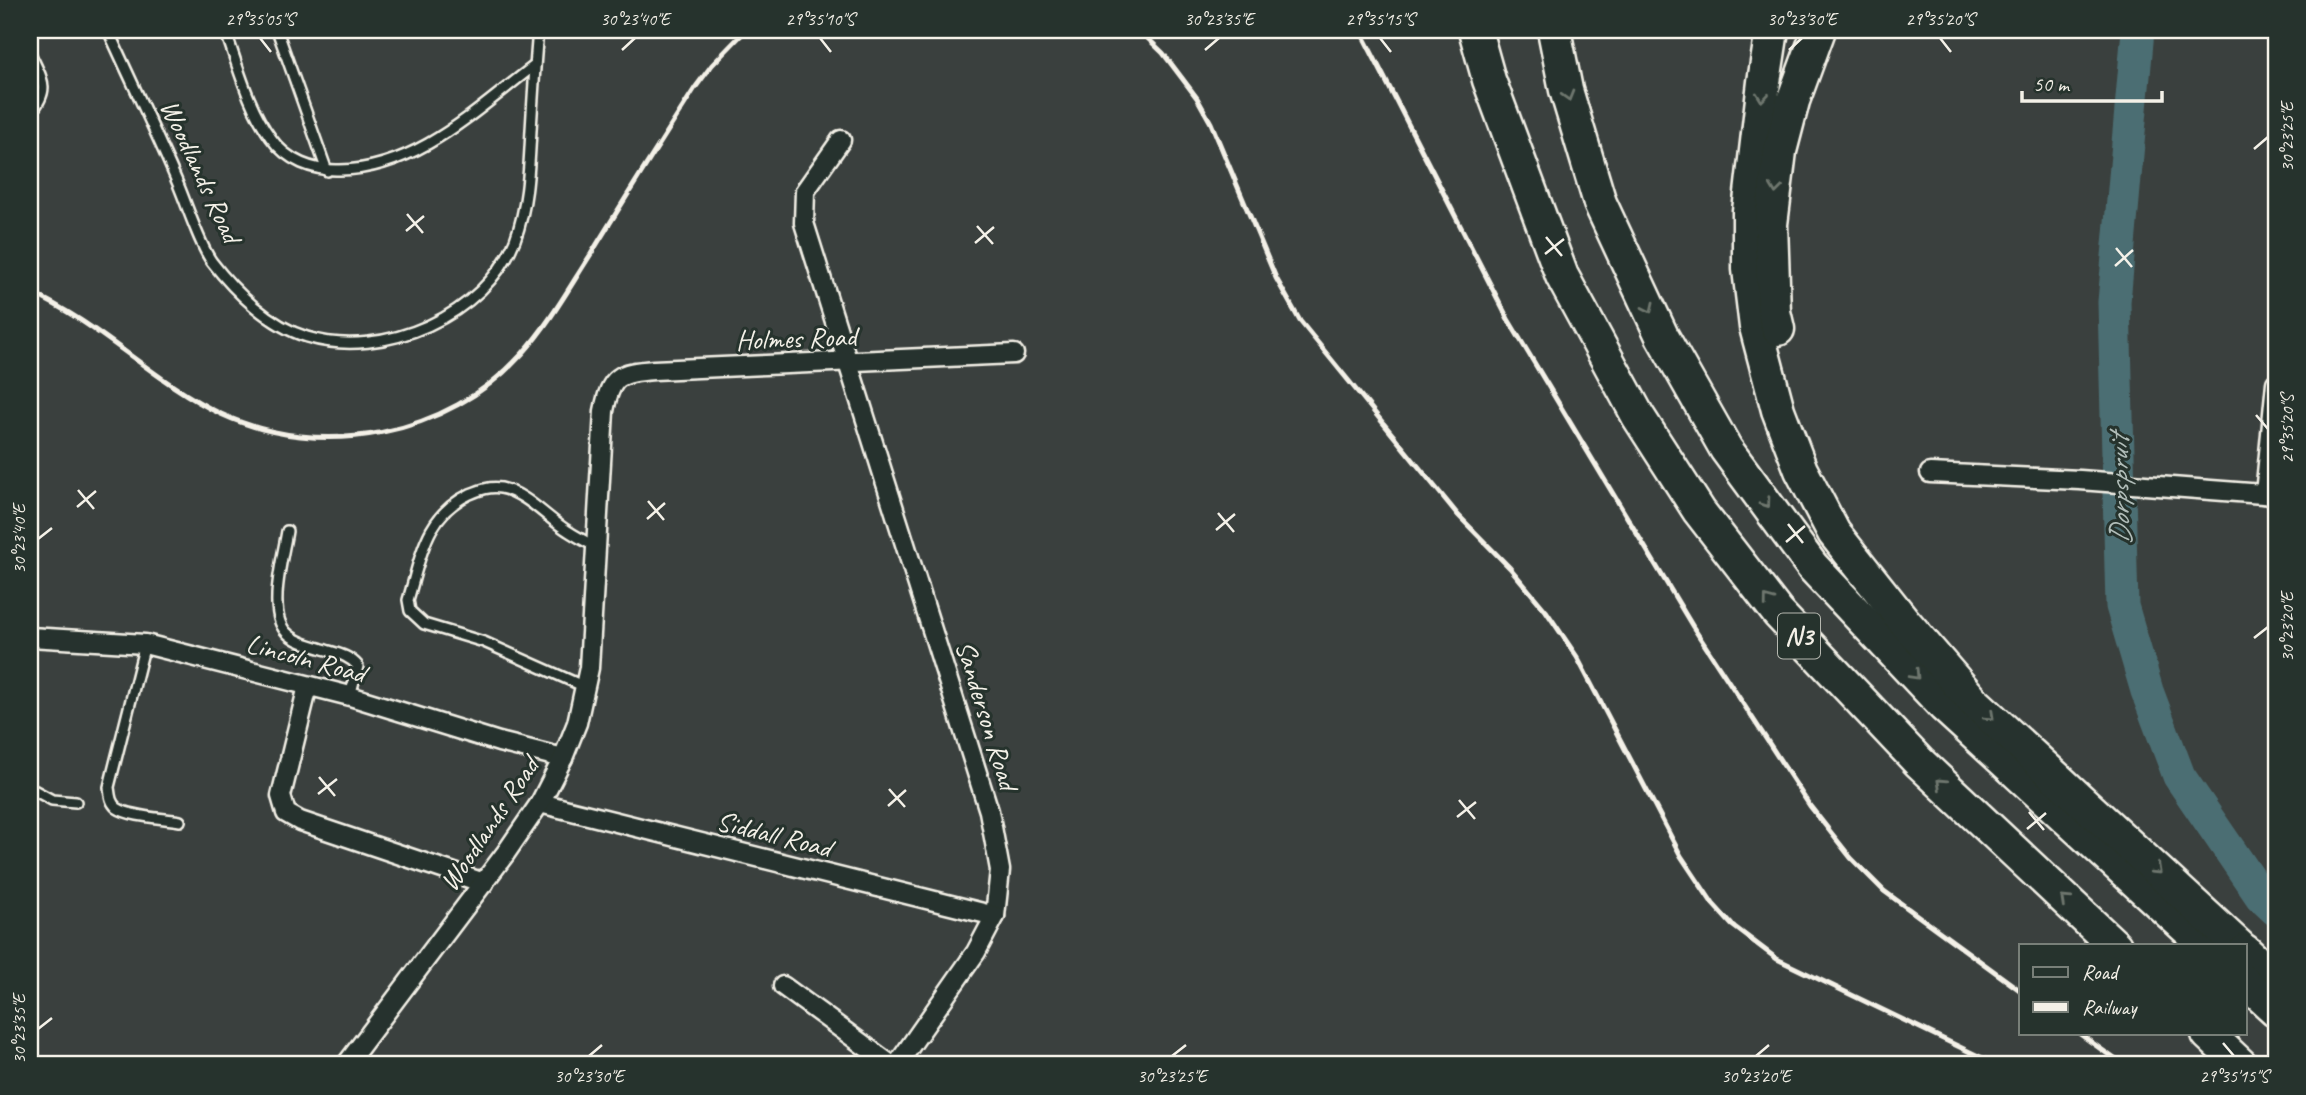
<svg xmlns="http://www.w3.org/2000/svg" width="2306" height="1095" viewBox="0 0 2306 1095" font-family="Caveat,sans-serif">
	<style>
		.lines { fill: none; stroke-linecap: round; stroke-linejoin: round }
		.river { stroke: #4c6e73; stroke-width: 33 }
		.lane-casing { stroke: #f4f1e8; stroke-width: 14 }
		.street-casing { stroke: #f4f1e8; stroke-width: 23 }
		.highway-casing { stroke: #f4f1e8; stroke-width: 37 }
		.lane { stroke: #26332d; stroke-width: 9 }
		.street { stroke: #26332d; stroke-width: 18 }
		.highway { stroke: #26332d; stroke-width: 32 }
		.rail { stroke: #f4f1e8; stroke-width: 5 }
		.oneway { stroke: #6e766e }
		.ticks { fill: none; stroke: #f4f1e8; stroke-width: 2.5 }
		.labels { text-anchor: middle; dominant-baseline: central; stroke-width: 6; stroke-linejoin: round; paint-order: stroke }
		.shield { fill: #26332d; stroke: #b6b8b0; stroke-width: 2 }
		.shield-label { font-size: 26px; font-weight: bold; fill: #f4f1e8 }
		.street-label { font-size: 28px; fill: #f4f1e8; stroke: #26332d }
		.water-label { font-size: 30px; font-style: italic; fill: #b1bdb9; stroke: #26332d }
		.neatline { fill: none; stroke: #f4f1e8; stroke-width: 2.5 }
		.ticks-label { font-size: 18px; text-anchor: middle; fill: #f4f1e8 }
	</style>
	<rect width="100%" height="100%" fill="#3a403e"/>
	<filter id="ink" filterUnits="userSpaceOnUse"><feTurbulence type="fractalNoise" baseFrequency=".0143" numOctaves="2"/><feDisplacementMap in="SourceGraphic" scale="14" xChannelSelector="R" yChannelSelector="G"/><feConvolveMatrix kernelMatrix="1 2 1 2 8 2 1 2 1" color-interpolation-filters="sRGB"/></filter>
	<g filter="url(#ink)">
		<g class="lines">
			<path class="river" d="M2138,30L2114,302L2122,606L2147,691L2179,776L2261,896L2276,910"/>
			<defs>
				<g id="lane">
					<path d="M108,30C131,81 156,132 178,184C187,205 200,246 212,262C235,292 270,326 307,337C383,360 485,316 515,240C528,205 529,167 531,130C533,97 535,63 538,30"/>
					<path d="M225,30C238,66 248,107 271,138C287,161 313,171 340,170C417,169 477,109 534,66"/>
					<path d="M277,30L327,171"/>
					<path d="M30,53C43,81 51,89 30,114"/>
					<path d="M287,531C283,557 267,612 286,632C294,641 309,645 320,648C334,653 348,654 358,666L350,696"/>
					<path d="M145,644L109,787C110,795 110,802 117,808C130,817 164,818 180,821"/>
					<path d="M585,687L484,642L424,624L410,611L408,600C421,557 425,515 470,494C480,490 490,486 501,488C526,493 547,518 568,531C577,537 587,542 596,547"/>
					<path d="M30,788L52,800L76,802"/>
				</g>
				<g id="street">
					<path d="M841,140L805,191L804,223L989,811L1000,870L995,916L976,952L897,1065"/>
					<path d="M1930,473L2080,480L2276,495"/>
					<path d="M2265,494L2276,383"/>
					<path d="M30,637L145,644L350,696L499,742L563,758"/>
					<path d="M308,686L281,796L286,813L300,821L484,883"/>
					<path d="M540,803L995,916"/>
					<path d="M783,986L891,1065"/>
					<path d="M346,1065L505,854L540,803L563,758L577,723L589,668L604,411C611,375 619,373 654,370L1014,354"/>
				</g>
				<g id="highway">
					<path d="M1475,30L1489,80L1562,276L1638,416L1699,511L1778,613L1919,762L2115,946"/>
					<path d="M1554,30L1566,90L1600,203L1662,336L1726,449L1812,566L1944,706L2206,946"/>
					<path d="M1772,30L1764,82L1749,211V269L1756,327L1778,410L1801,470L1834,533L1903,620L1973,701L2239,946"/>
					<path d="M1778,329L1774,312L1771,224L1780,151L1793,101L1819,30"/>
					<path d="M2245,951L2276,980"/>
					<path d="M2245,982L2276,1010"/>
					<path d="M2208,1034L2241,1065"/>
				</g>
			</defs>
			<use href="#lane" class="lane-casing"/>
			<use href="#street" class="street-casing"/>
			<use href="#highway" class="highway-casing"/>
			<use href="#lane" class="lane"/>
			<use href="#street" class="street"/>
			<use href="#highway" class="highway"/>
			<g class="rail">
				<path d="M1139,30L1163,53L1197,98L1211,123L1276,278L1300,321L1458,515L1510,568L1546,611L1577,657L1681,856L1713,904L1732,925L1777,959L1997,1065"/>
				<path d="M1360,30L1508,319L1693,627L1810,806L1851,858L1884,891L2021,991"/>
				<path d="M30,292C99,323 153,381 221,414C322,461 448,436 522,354C549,324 569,288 591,254C625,198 660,143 695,88L712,65L746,30"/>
				<path d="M2080,1034L2123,1065"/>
			</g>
		</g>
		<defs><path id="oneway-chevron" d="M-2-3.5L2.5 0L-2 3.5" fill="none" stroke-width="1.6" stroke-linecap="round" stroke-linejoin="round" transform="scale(1.75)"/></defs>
		<g class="oneway">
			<use href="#oneway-chevron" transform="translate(1568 96) rotate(74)"/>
			<use href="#oneway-chevron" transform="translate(1762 97) rotate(96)"/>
			<use href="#oneway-chevron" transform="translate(1776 189) rotate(97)"/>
			<use href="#oneway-chevron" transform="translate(1649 308) rotate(65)"/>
			<use href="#oneway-chevron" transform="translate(1766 503) rotate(54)"/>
			<use href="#oneway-chevron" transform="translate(1768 600) rotate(-127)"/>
			<use href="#oneway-chevron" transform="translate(1915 675) rotate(47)"/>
			<use href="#oneway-chevron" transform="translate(1990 716) rotate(43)"/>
			<use href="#oneway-chevron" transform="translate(1941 783) rotate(-137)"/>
			<use href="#oneway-chevron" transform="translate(2157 870) rotate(43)"/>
			<use href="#oneway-chevron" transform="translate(2065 900) rotate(-137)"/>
		</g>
	</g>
	<path class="ticks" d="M260,38L271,52M820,38L831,52M1380,38L1391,52M1940,38L1951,52M622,50L635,38M1205,50L1219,38M1789,50L1802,38M2254,149L2268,137M407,214L423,233M977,226L993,244M406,231L424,216M1546,237L1562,256M975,243L994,227M2116,248L2132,267M1545,254L1564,239M2115,266L2133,250M2256,415L2268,429M78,490L94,509M648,501L664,520M77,507L96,491M1218,513L1234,532M647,519L665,503M1788,524L1803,543M1216,530L1235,514M38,539L52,528M1786,542L1805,526M2254,638L2268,627M319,777L335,796M889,789L905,807M318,794L337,779M1459,800L1475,819M888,806L906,790M2029,812L2044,830M1457,817L1476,802M2027,829L2046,813M38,1029L52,1018M2223,1043L2234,1056M589,1056L602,1045M1172,1056L1186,1045M1756,1056L1769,1045"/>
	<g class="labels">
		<rect class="shield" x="1778" y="613.5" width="42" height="45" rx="5"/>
		<g class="shield-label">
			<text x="1799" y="636">N3</text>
		</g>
		<g class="street-label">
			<text transform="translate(201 171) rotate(65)">Woodlands Road</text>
			<text transform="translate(796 338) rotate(-2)">Holmes Road</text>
			<text transform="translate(306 658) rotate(15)">Lincoln Road</text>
			<text transform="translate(987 715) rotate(73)">Sanderson Road</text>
			<text transform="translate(489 824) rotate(-56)">Woodlands Road</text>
			<text transform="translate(774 834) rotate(14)">Siddall Road</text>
		</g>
		<g class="water-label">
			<text transform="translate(2119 490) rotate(-91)">Dorpspruit</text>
		</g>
	</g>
	<rect width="2306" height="1095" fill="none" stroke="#26332d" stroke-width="77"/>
	<rect x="2019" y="944" width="228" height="91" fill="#26332d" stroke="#787f78" stroke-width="2"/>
	<rect x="2033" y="967" width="35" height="10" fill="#26332d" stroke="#787f78" stroke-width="2"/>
	<text x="2082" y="979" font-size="21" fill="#f4f1e8">Road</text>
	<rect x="2033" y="1002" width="35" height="10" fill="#f4f1e8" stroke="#787f78" stroke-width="2"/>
	<text x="2082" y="1014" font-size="21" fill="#f4f1e8">Railway</text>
	<path d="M2022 91v10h140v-10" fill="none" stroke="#f4f1e8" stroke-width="3.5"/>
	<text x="2033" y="91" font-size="21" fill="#f4f1e8" stroke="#26332d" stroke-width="5" paint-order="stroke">50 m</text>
	<rect x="38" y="38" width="2230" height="1018" class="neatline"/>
	<g class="ticks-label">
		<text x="260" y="25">29°35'05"S</text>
		<text x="635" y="25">30°23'40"E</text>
		<text x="820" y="25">29°35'10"S</text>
		<text x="1219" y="25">30°23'35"E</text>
		<text x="1380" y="25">29°35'15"S</text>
		<text x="1802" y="25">30°23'30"E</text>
		<text x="1940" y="25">29°35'20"S</text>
		<text transform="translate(2287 137) rotate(-90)" y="6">30°23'25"E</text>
		<text transform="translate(2287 429) rotate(-90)" y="6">29°35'20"S</text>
		<text transform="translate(19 539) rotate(-90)" y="6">30°23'40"E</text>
		<text transform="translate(2287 627) rotate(-90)" y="6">30°23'20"E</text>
		<text transform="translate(19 1029) rotate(-90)" y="6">30°23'35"E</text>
		<text x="589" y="1082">30°23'30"E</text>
		<text x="1172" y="1082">30°23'25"E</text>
		<text x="1756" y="1082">30°23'20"E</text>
		<text x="2234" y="1082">29°35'15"S</text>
	</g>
</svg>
